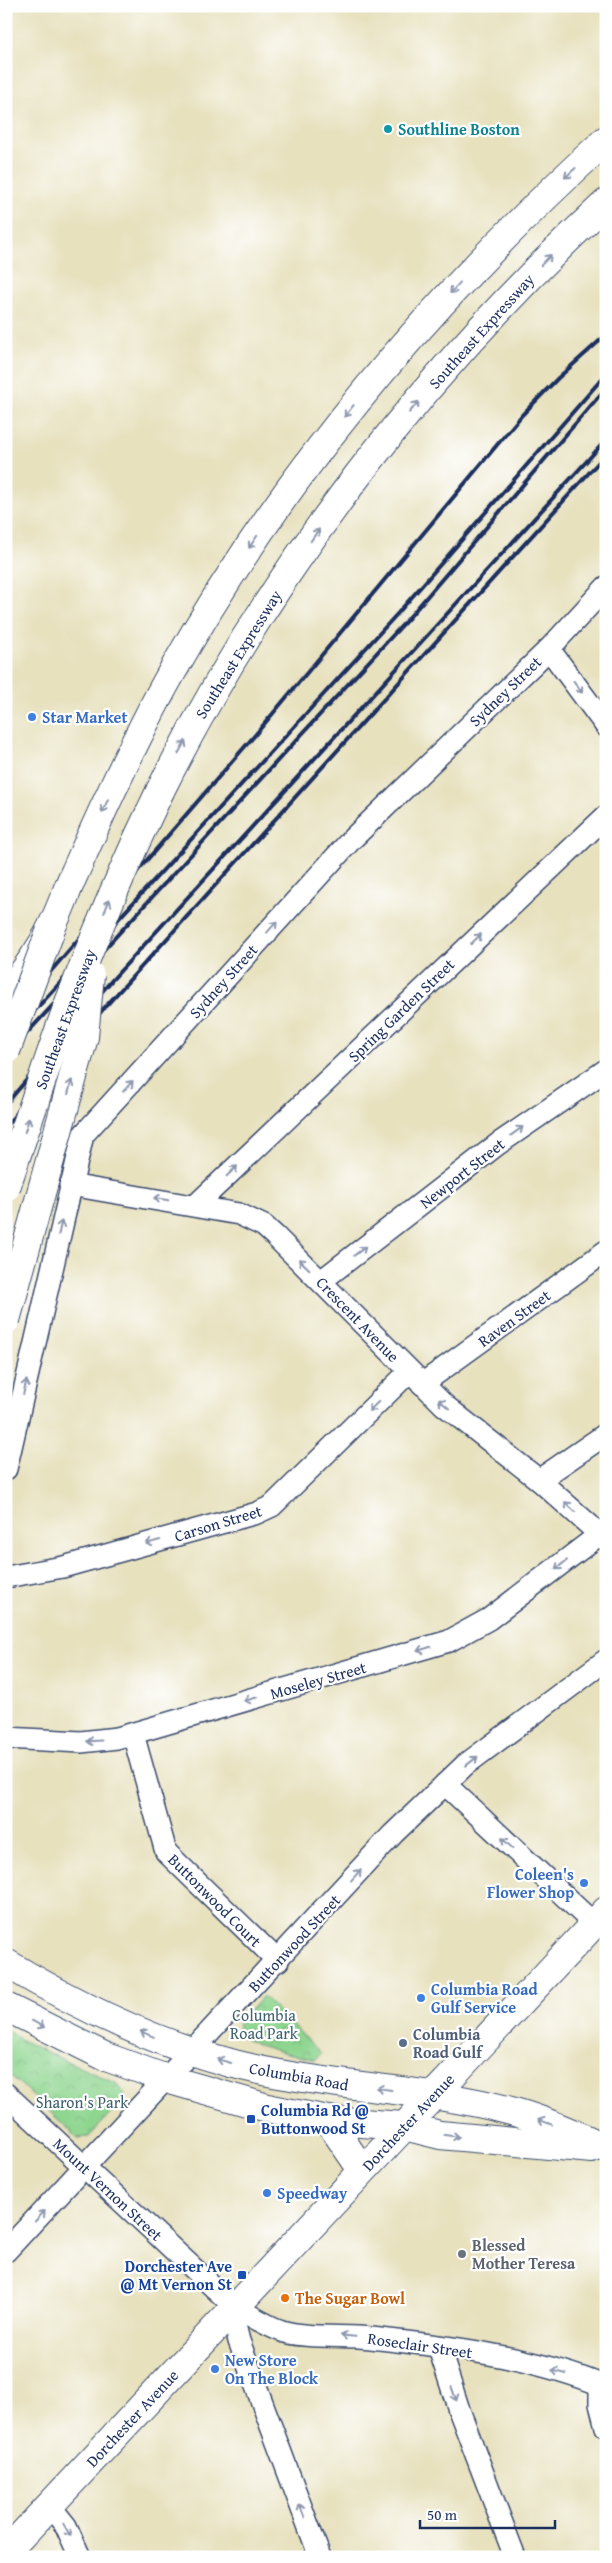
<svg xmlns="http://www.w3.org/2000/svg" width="612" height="2563" viewBox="0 0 612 2563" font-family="'Gentium Book Plus',serif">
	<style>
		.park { fill: url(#park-crowns); stroke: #548276 }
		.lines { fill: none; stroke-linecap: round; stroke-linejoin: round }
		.minor-casing { stroke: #3a4a6c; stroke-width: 24 }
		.primary-casing { stroke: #3a4a6c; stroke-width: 30 }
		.motorway-casing { stroke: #3a4a6c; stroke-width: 30 }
		.minor { stroke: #fff; stroke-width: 21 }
		.primary { stroke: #fff; stroke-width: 28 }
		.motorway { stroke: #fff; stroke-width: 28 }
		.rail { stroke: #1b2f5e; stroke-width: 4 }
		.motorway-bridge-casing { stroke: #3a4a6c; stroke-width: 30; stroke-linecap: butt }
		.motorway-bridge { stroke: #fff; stroke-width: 28 }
		.oneway { stroke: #8d97ae }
		.culture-dot { fill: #0f9aa8; stroke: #fff; stroke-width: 2 }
		.shop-dot { fill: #3f7fe0; stroke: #fff; stroke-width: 2 }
		.service-dot { fill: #5c6f8a; stroke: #fff; stroke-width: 2 }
		.transit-dot { fill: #1a4fb4; stroke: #fff; stroke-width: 2 }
		.worship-dot { fill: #6b7280; stroke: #fff; stroke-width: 2 }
		.food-dot { fill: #e8710a; stroke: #fff; stroke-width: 2 }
		.labels { text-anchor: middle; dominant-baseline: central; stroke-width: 4.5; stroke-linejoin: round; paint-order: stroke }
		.culture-label { font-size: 16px; font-weight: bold; fill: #0d838f; stroke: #fff; text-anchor: start }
		.street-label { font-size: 16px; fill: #1b2f5e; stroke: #fff }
		.shop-label { font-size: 16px; font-weight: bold; fill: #366cbe; stroke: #fff; text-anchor: start }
		.park-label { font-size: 16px; fill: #3e616d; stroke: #fff }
		.service-label { font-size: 16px; font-weight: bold; fill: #4e5e75; stroke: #fff; text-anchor: start }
		.transit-label { font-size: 16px; font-weight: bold; fill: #164399; stroke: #fff; text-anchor: start }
		.worship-label { font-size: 16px; font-weight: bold; fill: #5b616d; stroke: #fff; text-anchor: start }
		.food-label { font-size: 16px; font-weight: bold; fill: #c56008; stroke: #fff; text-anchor: start }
	</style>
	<defs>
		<pattern id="park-crowns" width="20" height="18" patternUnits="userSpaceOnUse" patternTransform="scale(1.25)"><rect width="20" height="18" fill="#8ed58f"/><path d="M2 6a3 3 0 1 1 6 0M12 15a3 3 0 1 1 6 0" fill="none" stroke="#7ab77e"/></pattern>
	</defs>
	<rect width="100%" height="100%" fill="#fff"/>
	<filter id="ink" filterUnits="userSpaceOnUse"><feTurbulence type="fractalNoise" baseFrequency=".02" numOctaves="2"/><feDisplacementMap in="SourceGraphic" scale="10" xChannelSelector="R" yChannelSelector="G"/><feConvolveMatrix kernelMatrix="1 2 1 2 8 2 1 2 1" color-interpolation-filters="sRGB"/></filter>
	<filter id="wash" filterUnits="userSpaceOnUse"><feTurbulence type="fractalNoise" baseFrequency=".0096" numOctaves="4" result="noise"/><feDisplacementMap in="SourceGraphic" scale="20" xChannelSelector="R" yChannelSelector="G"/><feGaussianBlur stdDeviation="1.12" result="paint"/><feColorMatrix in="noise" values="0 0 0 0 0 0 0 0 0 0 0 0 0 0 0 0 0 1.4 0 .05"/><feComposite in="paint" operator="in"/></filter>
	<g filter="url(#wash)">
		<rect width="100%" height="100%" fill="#e7e1be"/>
		<g class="park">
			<path d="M263,1996L321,2053L315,2060C298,2055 246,2046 238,2033L239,2022Z"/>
			<path d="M6,2030L27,2043L117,2084L123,2091L125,2098L89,2137L78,2138L6,2071Z"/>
		</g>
	</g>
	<g filter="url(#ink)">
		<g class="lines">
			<defs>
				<g id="minor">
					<path d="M549,649L606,726"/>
					<path d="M70,1185L239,1214L264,1226L275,1236L444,1405L539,1480L606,1540"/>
					<path d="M196,1205L606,816"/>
					<path d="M321,1281L498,1144L606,1070"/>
					<path d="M422,1384L606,1251"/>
					<path d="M6,1469L83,1135L352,839L549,649L606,587"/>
					<path d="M539,1480L606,1434"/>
					<path d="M6,1577L63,1567L257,1513L272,1506L409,1372"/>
					<path d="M133,1734L166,1852L278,1961"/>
					<path d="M6,1738L81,1742L117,1738L449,1641L489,1619L599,1535"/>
					<path d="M445,1784L594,1924"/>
					<path d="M6,2094L235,2307C250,2315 265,2325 279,2330C302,2339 345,2335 371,2338C447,2346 535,2357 606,2387"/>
					<path d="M6,2251L393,1834L465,1765L606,1660"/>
					<path d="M235,2307L234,2321L239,2341L320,2557"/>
					<path d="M439,2348L459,2410L515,2557"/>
					<path d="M600,2384V2404L606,2427"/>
					<path d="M50,2506L66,2526L80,2557"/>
				</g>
				<g id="primary">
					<path d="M6,1963C86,2011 172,2052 264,2071C345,2088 430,2089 511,2111C544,2120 575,2134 606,2148"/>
					<path d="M6,2007L106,2057L167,2079L271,2109L334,2121L404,2126L440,2135L592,2149"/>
					<path d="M328,2120L362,2170"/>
					<path d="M6,2552L606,1911"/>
				</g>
				<g id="motorway">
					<path d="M160,791C270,571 425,370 606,203"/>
					<path d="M6,996C21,975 39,953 50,930C60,911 66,891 75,872C105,804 136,736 172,672C285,471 436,294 606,140"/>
				</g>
			</defs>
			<use href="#minor" class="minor-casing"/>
			<use href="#primary" class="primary-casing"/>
			<use href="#motorway" class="motorway-casing"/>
			<use href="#minor" class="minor"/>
			<use href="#primary" class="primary"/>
			<use href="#motorway" class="motorway"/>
			<g class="rail">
				<path d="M6,1023L255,735L522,415L558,378L606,335"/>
				<path d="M6,1042L398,613L606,374"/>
				<path d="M6,1056L406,621L606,388"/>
				<path d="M6,1104L112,980L606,440"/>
				<path d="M6,1126L105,1007L606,454"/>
			</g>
			<defs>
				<g id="motorway-bridge">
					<path d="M6,1051L50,932"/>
					<path d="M6,1187C27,1125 47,1062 70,1000C97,929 127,859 160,791"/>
					<path d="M6,1320L84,1037L90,975"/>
				</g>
			</defs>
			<use href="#motorway-bridge" class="motorway-bridge-casing"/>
			<use href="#motorway-bridge" class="motorway-bridge"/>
		</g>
		<defs><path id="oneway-shaft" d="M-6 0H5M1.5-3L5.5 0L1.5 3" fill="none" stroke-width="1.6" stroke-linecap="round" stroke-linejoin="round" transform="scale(1.25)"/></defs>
		<g class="oneway">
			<use href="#oneway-shaft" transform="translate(570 173) rotate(138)"/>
			<use href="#oneway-shaft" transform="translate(546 260) rotate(-46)"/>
			<use href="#oneway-shaft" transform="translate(455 288) rotate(132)"/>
			<use href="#oneway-shaft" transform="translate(414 407) rotate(-50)"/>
			<use href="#oneway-shaft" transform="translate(349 411) rotate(128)"/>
			<use href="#oneway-shaft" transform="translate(315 535) rotate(-55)"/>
			<use href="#oneway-shaft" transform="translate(253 542) rotate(124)"/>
			<use href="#oneway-shaft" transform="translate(578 687) rotate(54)"/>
			<use href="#oneway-shaft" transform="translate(182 747) rotate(-61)"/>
			<use href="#oneway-shaft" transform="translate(105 806) rotate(116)"/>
			<use href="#oneway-shaft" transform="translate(107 906) rotate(-68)"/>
			<use href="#oneway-shaft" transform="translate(272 927) rotate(-48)"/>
			<use href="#oneway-shaft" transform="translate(476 939) rotate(-44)"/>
			<use href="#oneway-shaft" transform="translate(128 1086) rotate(-48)"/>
			<use href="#oneway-shaft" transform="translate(70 1087) rotate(-75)"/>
			<use href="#oneway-shaft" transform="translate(27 1125) rotate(-72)"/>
			<use href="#oneway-shaft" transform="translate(517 1131) rotate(-36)"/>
			<use href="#oneway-shaft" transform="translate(232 1171) rotate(-44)"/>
			<use href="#oneway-shaft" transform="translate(161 1199) rotate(-171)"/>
			<use href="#oneway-shaft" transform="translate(60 1228) rotate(-77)"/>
			<use href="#oneway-shaft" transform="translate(360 1251) rotate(-38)"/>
			<use href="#oneway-shaft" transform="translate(304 1264) rotate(-136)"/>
			<use href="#oneway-shaft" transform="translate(25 1387) rotate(-77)"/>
			<use href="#oneway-shaft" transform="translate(444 1404) rotate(-139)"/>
			<use href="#oneway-shaft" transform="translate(374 1406) rotate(135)"/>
			<use href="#oneway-shaft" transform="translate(570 1507) rotate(-137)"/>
			<use href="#oneway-shaft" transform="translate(153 1542) rotate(165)"/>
			<use href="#oneway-shaft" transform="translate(561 1565) rotate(142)"/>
			<use href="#oneway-shaft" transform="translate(424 1649) rotate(163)"/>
			<use href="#oneway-shaft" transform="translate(251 1699) rotate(164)"/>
			<use href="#oneway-shaft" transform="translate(94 1741) rotate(177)"/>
			<use href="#oneway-shaft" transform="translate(472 1761) rotate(-38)"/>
			<use href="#oneway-shaft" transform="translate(507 1843) rotate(-137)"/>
			<use href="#oneway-shaft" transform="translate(356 1875) rotate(-48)"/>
			<use href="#oneway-shaft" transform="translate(38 2024) rotate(28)"/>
			<use href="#oneway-shaft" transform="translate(147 2034) rotate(-157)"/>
			<use href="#oneway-shaft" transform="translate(224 2061) rotate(-165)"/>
			<use href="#oneway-shaft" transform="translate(384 2089) rotate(-172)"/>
			<use href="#oneway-shaft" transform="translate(545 2122) rotate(-160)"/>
			<use href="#oneway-shaft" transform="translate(452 2136) rotate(7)"/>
			<use href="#oneway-shaft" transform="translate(40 2216) rotate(-47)"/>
			<use href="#oneway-shaft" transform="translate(348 2336) rotate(-175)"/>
			<use href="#oneway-shaft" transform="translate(559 2372) rotate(-165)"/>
			<use href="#oneway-shaft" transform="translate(454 2394) rotate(71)"/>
			<use href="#oneway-shaft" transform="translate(302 2511) rotate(-111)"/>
			<use href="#oneway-shaft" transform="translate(67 2530) rotate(60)"/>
		</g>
	</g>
	<circle class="culture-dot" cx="388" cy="129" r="5"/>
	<g class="shop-dot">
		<circle cx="32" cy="717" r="5"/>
		<circle cx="584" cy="1883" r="5"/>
		<circle cx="421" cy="1998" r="5"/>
		<circle cx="267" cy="2193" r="5"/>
		<circle cx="215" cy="2369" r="5"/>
	</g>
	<circle class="service-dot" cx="403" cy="2043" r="5"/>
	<g class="transit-dot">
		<rect x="246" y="2114" width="10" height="10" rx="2.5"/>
		<rect x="237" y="2270" width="10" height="10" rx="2.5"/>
	</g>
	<circle class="worship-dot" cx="462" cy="2254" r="5"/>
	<circle class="food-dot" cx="285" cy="2298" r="5"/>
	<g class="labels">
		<g class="culture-label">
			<text x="398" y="129">Southline Boston</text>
		</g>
		<g class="street-label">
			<text transform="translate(481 331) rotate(-48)">Southeast Expressway</text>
			<text transform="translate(238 654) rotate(-58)">Southeast Expressway</text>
			<text transform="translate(505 691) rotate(-44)">Sydney Street</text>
			<text transform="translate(223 981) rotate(-48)">Sydney Street</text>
			<text transform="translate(401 1010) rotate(-44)">Spring Garden Street</text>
			<text transform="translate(65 1019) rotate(-70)">Southeast Expressway</text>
			<text transform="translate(462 1173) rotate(-38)">Newport Street</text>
			<text transform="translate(514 1318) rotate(-36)">Raven Street</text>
			<text transform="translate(358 1319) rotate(46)">Crescent Avenue</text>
			<text transform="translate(218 1523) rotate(-17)">Carson Street</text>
			<text transform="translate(318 1680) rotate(-16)">Moseley Street</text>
			<text transform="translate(215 1900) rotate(45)">Buttonwood Court</text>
			<text transform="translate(294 1943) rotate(-47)">Buttonwood Street</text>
			<text transform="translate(299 2076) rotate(10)">Columbia Road</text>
			<text transform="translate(408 2122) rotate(-47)">Dorchester Avenue</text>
			<text transform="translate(108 2189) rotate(43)">Mount Vernon Street</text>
			<text transform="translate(420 2345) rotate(8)">Roseclair Street</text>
			<text transform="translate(132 2418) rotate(-47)">Dorchester Avenue</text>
		</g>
		<g class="shop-label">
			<text x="42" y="717">Star Market</text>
			<text x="574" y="1874" text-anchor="end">Coleen's<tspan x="574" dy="18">Flower Shop</tspan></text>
			<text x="431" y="1989">Columbia Road<tspan x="431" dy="18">Gulf Service</tspan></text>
			<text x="277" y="2193">Speedway</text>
			<text x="225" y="2360">New Store<tspan x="225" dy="18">On The Block</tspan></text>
		</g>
		<g class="park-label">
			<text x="264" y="2015">Columbia<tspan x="264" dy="18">Road Park</tspan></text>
			<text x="82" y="2102">Sharon's Park</text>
		</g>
		<g class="service-label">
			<text x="413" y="2034">Columbia<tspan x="413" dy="18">Road Gulf</tspan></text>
		</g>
		<g class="transit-label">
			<text x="261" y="2110">Columbia Rd @<tspan x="261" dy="18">Buttonwood St</tspan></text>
			<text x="232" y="2266" text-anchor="end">Dorchester Ave<tspan x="232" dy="18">@ Mt Vernon St</tspan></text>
		</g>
		<g class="worship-label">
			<text x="472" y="2245">Blessed<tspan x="472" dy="18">Mother Teresa</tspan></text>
		</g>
		<g class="food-label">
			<text x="295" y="2298">The Sugar Bowl</text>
		</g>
	</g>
	<rect width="612" height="2563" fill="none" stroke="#fff" stroke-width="25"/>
	<path d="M420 2520v8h135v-8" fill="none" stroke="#1b2f5e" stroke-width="2.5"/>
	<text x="427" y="2520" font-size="15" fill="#1b2f5e" stroke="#ffffff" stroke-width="4" paint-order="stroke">50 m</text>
</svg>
